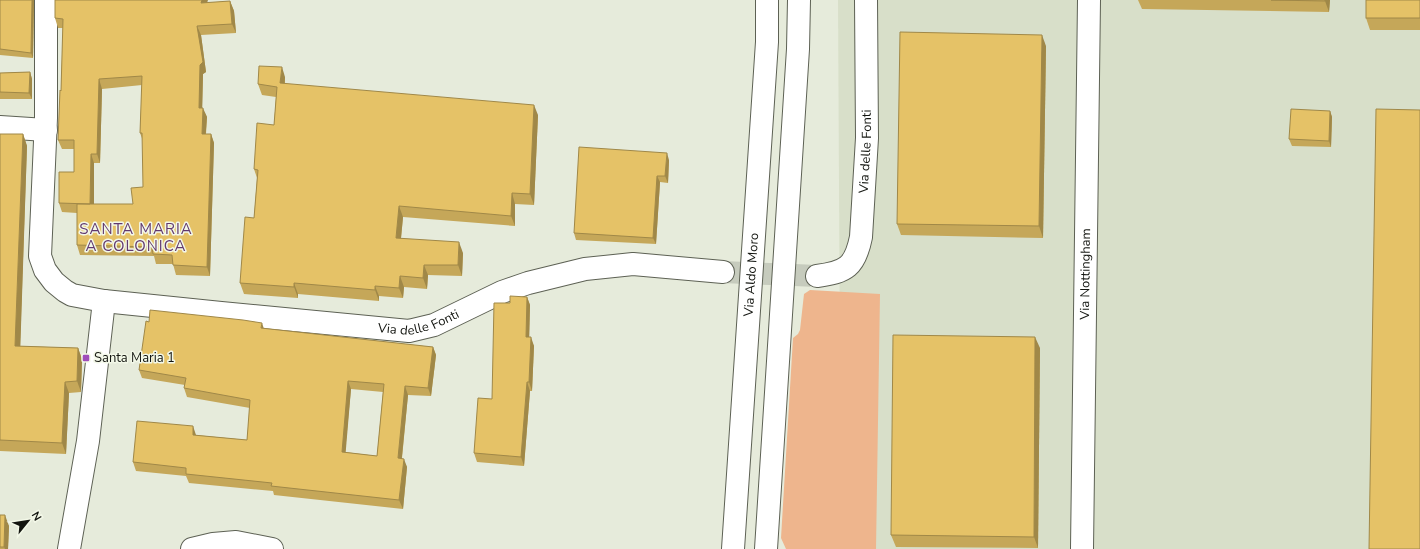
<svg xmlns="http://www.w3.org/2000/svg" width="1420" height="549" viewBox="0 0 1420 549" font-family="'Nunito Sans',sans-serif">
	<style>
		.built { fill: #d8dfc9 }
		.green { fill: #eeb58d }
		.lines { fill: none; stroke-linecap: round; stroke-linejoin: round }
		.minor-tunnel { stroke: #c6cbbd; stroke-width: 22; stroke-dasharray: 22 11; stroke-linecap: butt }
		.minor-casing { stroke: #5d6154; stroke-width: 24 }
		.minor { stroke: #fff; stroke-width: 22 }
		.wall { fill: #c5a759; fill-rule: evenodd }
		.shaded-wall { fill: #a08848 }
		.building { fill: #e5c267; stroke: #a08848; fill-rule: evenodd }
		.poi-dot { fill: #9f4cbb; stroke: #f3f8e8; stroke-width: 1.5 }
		.labels { text-anchor: middle; dominant-baseline: central; stroke-width: 3; stroke-linejoin: round; paint-order: stroke }
		.street-label { font-size: 13px; fill: #131510; stroke: #f3f8e8 }
		.poi-label { font-size: 13px; fill: #131510; stroke: #f3f8e8; text-anchor: start }
		.quarter-label { font-size: 15px; letter-spacing: 1px; fill: #61386f; stroke: #f3f8e8 }
	</style>
	<rect width="100%" height="100%" fill="#e6ebdb"/>
	<path class="built" d="M838,0H1420V549H841Z"/>
	<path class="green" d="M810,290L880,294L876,549H786L781,538L793,338L798,334L800,330L804,294Z"/>
	<g class="lines">
		<path class="minor-tunnel" d="M723,272L817,276"/>
		<defs>
			<g id="minor">
				<path id="s1" d="M46,0V118L40,256L45,270L54,282L65,291L72,295L104,301L221,313L409,331L434,325L502,292L528,283L585,269L633,264L723,272"/>
				<path d="M0,127L46,130"/>
				<path id="s2" d="M817,276C846,272 855,267 861,237L867,138L866,0"/>
				<path d="M69,549L88,441L104,301"/>
				<path d="M192,549L213,544L236,542L272,549"/>
				<path id="s3" d="M733,549L767,42V0"/>
				<path d="M766,549L798,49L799,0"/>
				<path id="s4" d="M1082,549L1089,0"/>
			</g>
		</defs>
		<use href="#minor" class="minor-casing"/>
		<use href="#minor" class="minor"/>
	</g>
	<g class="wall">
		<path d="M0,0H34L33,58L0,55Z"/>
		<path d="M1138,0H1330L1329,12L1142,9Z"/>
		<path d="M1420,0V30H1370L1366,18Z"/>
		<path d="M230,1L234,11L236,33L201,35L206,72L203,74L202,108L207,117L206,134H211L214,143L210,276L176,275L173,264H156L154,256L80,255L77,245V213L62,212L59,203L74,172V149H62L58,140L61,91L63,28H58L55,18L207,3ZM142,85L140,133L143,141V187L133,204H94V163H100L102,89Z"/>
		<path d="M1046,46L1043,238L901,235L897,224Z"/>
		<path d="M30,72L32,79V99H0V73Z"/>
		<path d="M285,77V84L538,115L534,205L515,204V226L403,217L401,238L463,253L462,276L428,275L427,289L404,287L403,298L379,296V301L298,294V298L244,294L240,283L254,218L257,178L254,169L274,125L276,97L262,95L258,84Z"/>
		<path d="M1330,111L1332,117L1331,147L1292,146L1289,139Z"/>
		<path d="M0,134H23L27,146L20,346L78,348L82,359L81,392L69,393L66,454L0,451Z"/>
		<path d="M669,160L668,183L660,182L656,244L576,240L574,233Z"/>
		<path d="M527,297L530,305L529,337L534,346L532,391H530L524,466L477,462L474,453L492,399L510,303Z"/>
		<path d="M149,322L264,329L433,347L436,355L431,396L408,395L402,458L407,467L403,509L274,495L273,491L189,483L186,476L136,471L133,462L196,435L247,440L250,408L187,397L184,388L185,385L142,378L139,370ZM351,389L383,392L377,456L345,452Z"/>
		<path d="M1040,348L1038,548L896,547L891,535Z"/>
		<path d="M0,515L9,526L8,549H0Z"/>
	</g>
	<g class="shaded-wall">
		<path d="M32,0H34L33,58L31,53Z"/>
		<path d="M202,0H208L204,12L201,3Z"/>
		<path d="M1325,0H1330L1329,12L1325,1Z"/>
		<path d="M230,1L234,11L236,33L232,24Z"/>
		<path d="M197,26L201,35L206,72L203,74L202,118L199,108Z"/>
		<path d="M1042,35L1046,46L1043,238L1039,226Z"/>
		<path d="M282,67L285,77L284,94L280,83Z"/>
		<path d="M30,72L32,79V99L29,93Z"/>
		<path d="M99,79L102,89L100,163L97,154Z"/>
		<path d="M534,105L538,115L534,205L530,194Z"/>
		<path d="M203,108L207,117L205,143L202,134Z"/>
		<path d="M1330,111L1332,117L1331,147L1329,141Z"/>
		<path d="M23,134L27,146L20,357L15,346Z"/>
		<path d="M211,134L214,143L210,276L207,267Z"/>
		<path d="M667,153L669,160L668,183L665,176Z"/>
		<path d="M91,154L94,163V213L90,204Z"/>
		<path d="M657,176L660,182L656,244L653,238Z"/>
		<path d="M512,193L515,204V226L511,216Z"/>
		<path d="M399,206L403,217L400,248L396,238Z"/>
		<path d="M459,242L463,253L462,276L458,265Z"/>
		<path d="M424,265L428,275L427,289L423,278Z"/>
		<path d="M400,276L404,287L403,298L399,288Z"/>
		<path d="M294,283L298,294V298L294,287Z"/>
		<path d="M375,286L379,296V301L375,290Z"/>
		<path d="M527,297L530,305L529,346L526,337Z"/>
		<path d="M262,323L265,332L261,328Z"/>
		<path d="M531,337L534,346L532,391L529,382Z"/>
		<path d="M1035,337L1040,348L1038,548L1034,537Z"/>
		<path d="M433,347L436,355L431,396L428,388Z"/>
		<path d="M78,348L82,359L81,392L77,381Z"/>
		<path d="M348,381L351,389L345,460L342,452Z"/>
		<path d="M65,382L69,393L66,454L62,443Z"/>
		<path d="M527,382L530,391L524,466L521,457Z"/>
		<path d="M405,386L408,395L401,466L398,458Z"/>
		<path d="M193,426L196,435H193Z"/>
		<path d="M404,459L407,467L403,509L399,500Z"/>
		<path d="M5,515L9,526L8,549H5L4,547Z"/>
	</g>
	<g class="building">
		<path d="M0,0H32L31,53L0,49Z"/>
		<path d="M55,0H202L201,3L230,1L232,24L197,26L203,62L200,65L199,108H203L202,134H211L207,267L173,265L172,255L153,254L152,247L77,245V204H133L131,188L143,187L142,133H140L142,76L99,79L97,154H91L90,204L59,203V172H74V140H58L60,90L61,91L63,19L55,18Z"/>
		<path d="M1271,0H1325V1Z"/>
		<rect x="1366" y="0" width="54" height="18"/>
		<path d="M900,32L1042,35L1039,226L897,224Z"/>
		<path d="M259,66L282,67L280,83L534,105L530,194L512,193L511,216L399,206L396,238L459,242L458,265H424L423,278L400,276L399,288L375,286V290L294,283V287L240,283L245,217L254,218L258,170L254,169L257,123L274,125L277,87L258,84Z"/>
		<path d="M30,72L29,93L0,92V73Z"/>
		<path d="M1291,109L1330,111L1329,141L1289,139Z"/>
		<path d="M1376,109L1420,110V549H1369Z"/>
		<path d="M0,134H23L15,346L78,348L77,381L65,382L62,443L0,440Z"/>
		<path d="M579,147L667,153L665,176H657L653,238L574,233Z"/>
		<path d="M510,296L527,297L526,337H531L529,382H527L521,457L474,453L478,398L492,399L494,303H510Z"/>
		<path d="M150,310L243,320L262,323L261,328L433,347L428,388L405,386L398,458L404,459L399,500L271,486L272,483L186,474V468L133,462L137,421L193,426V435L247,440L250,400L184,388L186,378L139,370L146,321L149,322ZM348,381L384,384L377,456L342,452Z"/>
		<path d="M893,335L1035,337L1034,537L891,535Z"/>
		<path d="M0,515H5L4,547H0Z"/>
	</g>
	<rect class="poi-dot" x="82" y="354" width="8" height="8" rx="2"/>
	<g class="labels">
		<g class="street-label">
			<text stroke="none"><textPath href="#s2" startOffset="151">Via delle Fonti</textPath></text>
			<text stroke="none"><textPath href="#s4" startOffset="275">Via Nottingham</textPath></text>
			<text stroke="none"><textPath href="#s3" startOffset="275">Via Aldo Moro</textPath></text>
			<text stroke="none"><textPath href="#s1" startOffset="658">Via delle Fonti</textPath></text>
		</g>
		<g class="poi-label">
			<text x="94" y="358">Santa Maria 1</text>
		</g>
		<g class="quarter-label">
			<text x="136" y="229">SANTA MARIA<tspan x="136" dy="17">A COLONICA</tspan></text>
		</g>
	</g>
	<g transform="translate(28 521) rotate(60)" stroke="#f3f8e8" stroke-width="3" paint-order="stroke">
	<path d="M0-3L7 15L0 10L-7 15Z" fill="#131510"/>
	<text y="-6" font-size="11" font-weight="bold" text-anchor="middle" fill="#131510">N</text>
	</g>
</svg>
